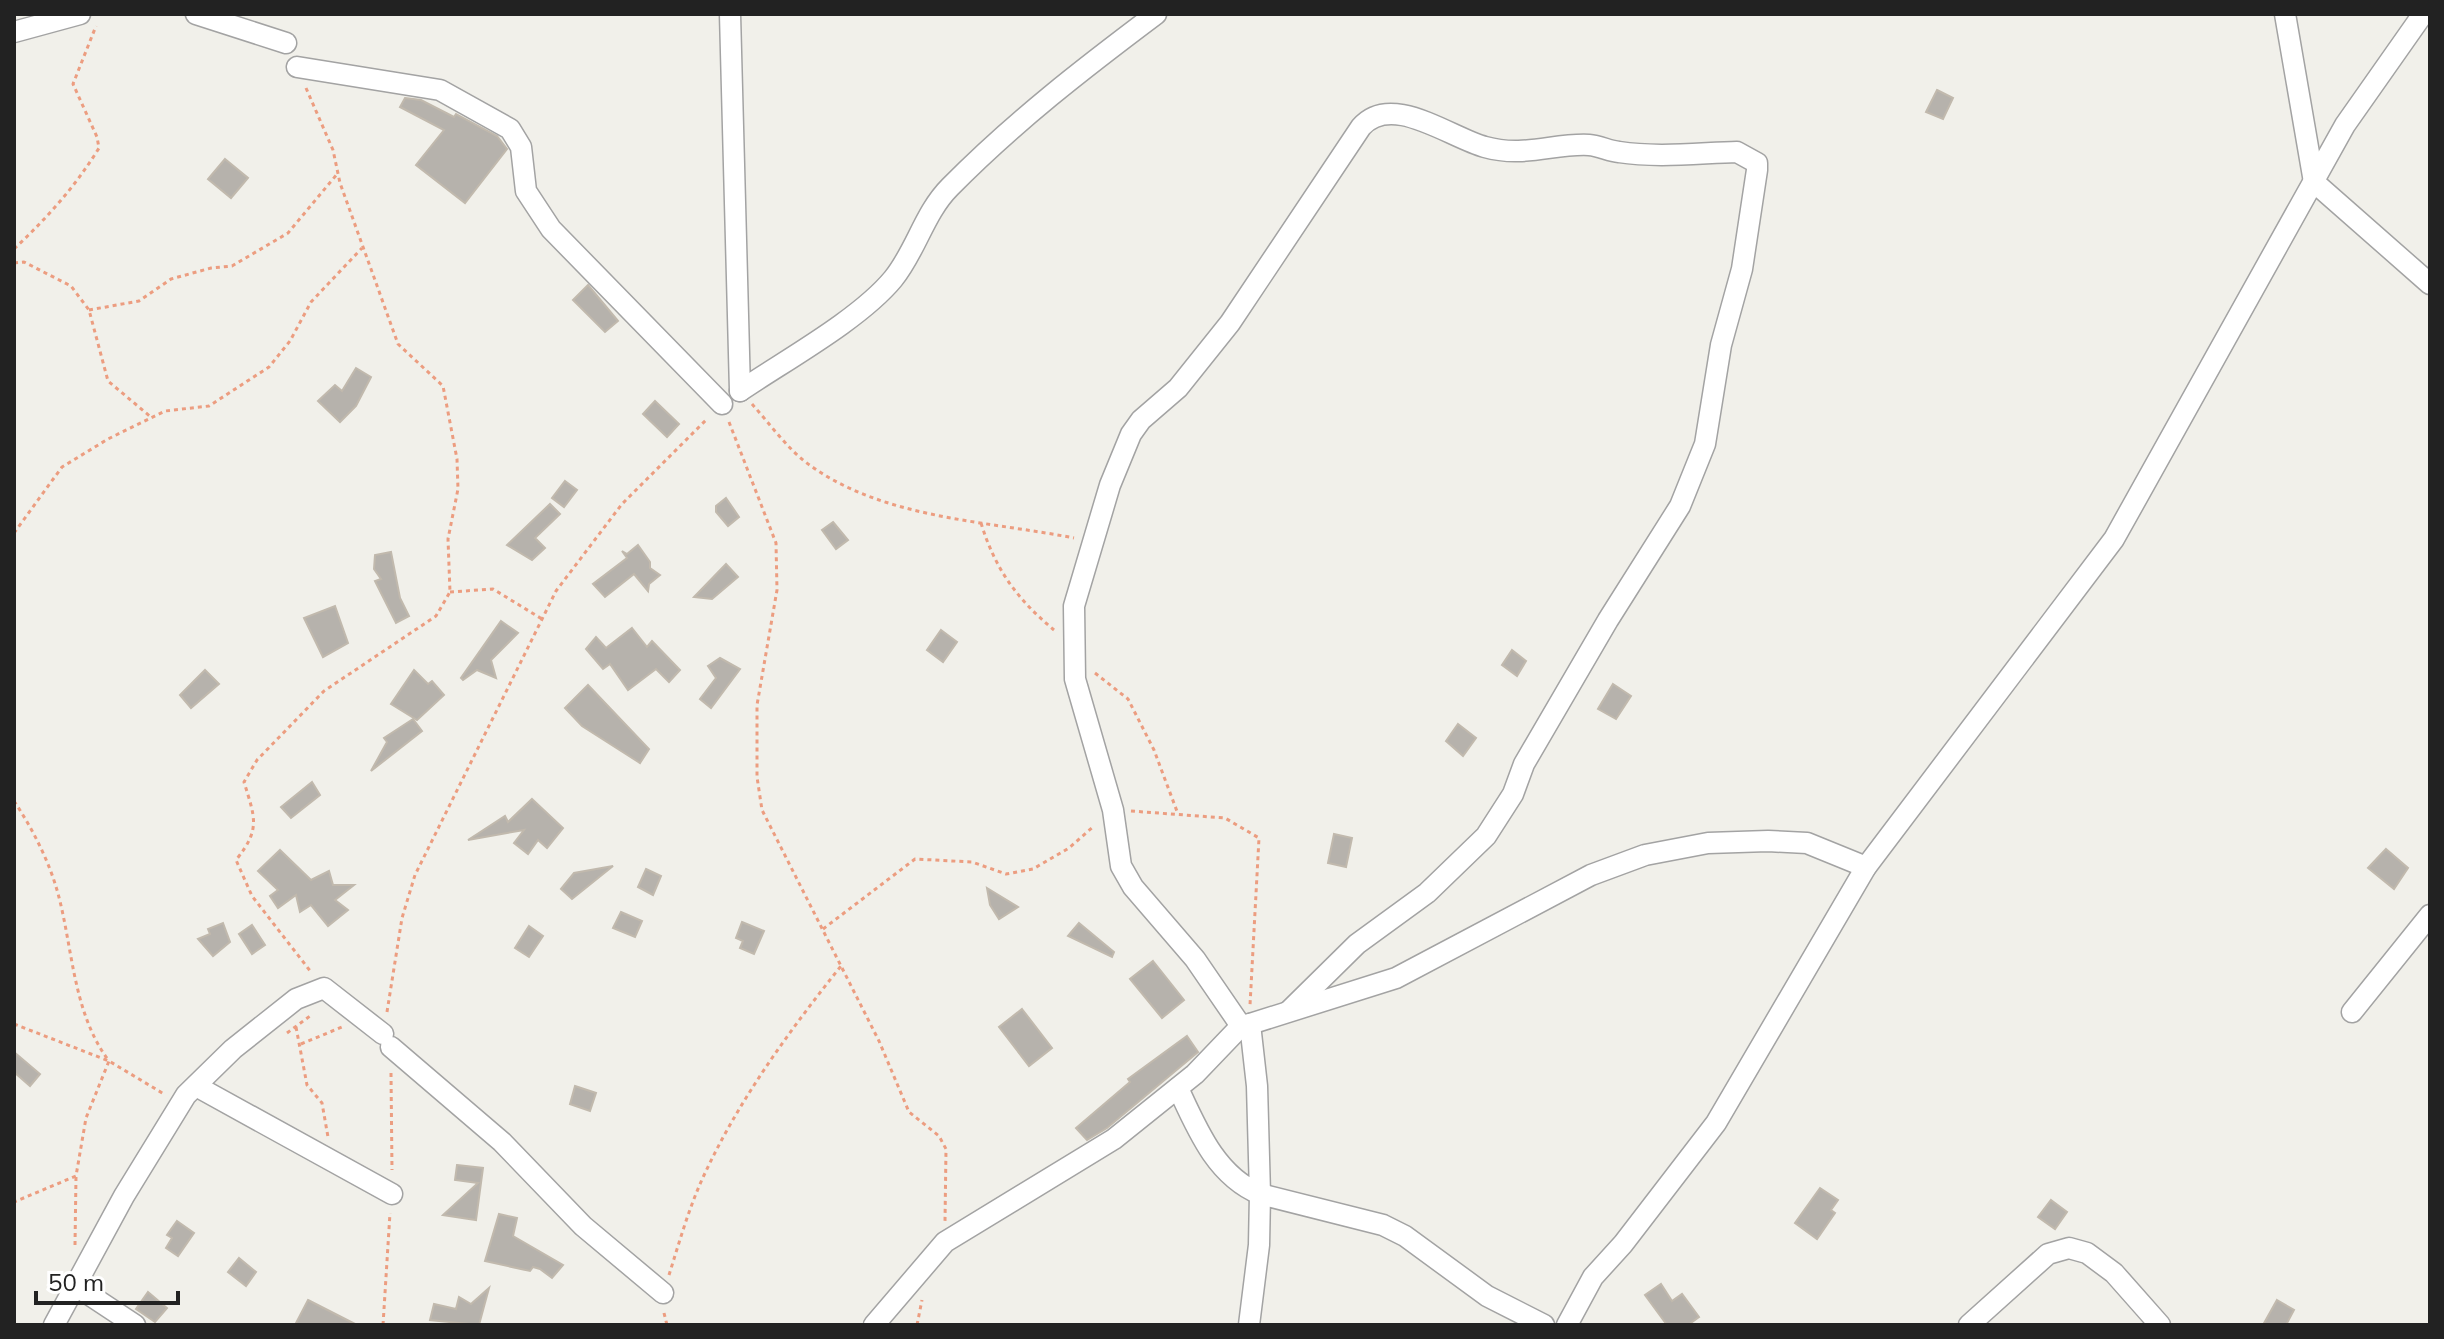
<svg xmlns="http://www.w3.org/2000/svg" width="2444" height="1339" viewBox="0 0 2444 1339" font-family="Mulish,sans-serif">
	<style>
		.building { fill: #b6b2ac; stroke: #c1b9ad; stroke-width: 2 }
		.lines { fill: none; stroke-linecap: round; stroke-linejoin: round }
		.minor-casing { stroke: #a3a3a3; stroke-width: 23 }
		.path { stroke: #ec9d80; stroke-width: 3; stroke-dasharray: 4 4; stroke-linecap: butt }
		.minor { stroke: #fff; stroke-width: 20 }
	</style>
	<rect width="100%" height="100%" fill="#f1f0ea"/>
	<g class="building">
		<path d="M1937,90L1953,98L1943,119L1926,112Z"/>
		<path d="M405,98L421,100L454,117L456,114L497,136L507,149L465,203L416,165L444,130L400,107Z"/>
		<path d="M225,159L248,178L231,198L208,179Z"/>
		<path d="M588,285L618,321L605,332L573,300Z"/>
		<path d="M356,368L371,377L356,406L340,422L318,401L335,385L342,391Z"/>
		<path d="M655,401L679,424L667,437L643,414Z"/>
		<path d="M565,481L577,490L564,507L552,498Z"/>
		<path d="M726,498L739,517L728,526L716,512V506Z"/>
		<path d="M550,504L560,514L535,538L545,548L532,560L507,545Z"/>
		<path d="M833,522L848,540L836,549L822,530Z"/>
		<path d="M638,545L650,562V568L660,575L649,584L648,591L634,574L605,597L593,584L627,558L622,551L627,554Z"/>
		<path d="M391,552L400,598L409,616L396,623L375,581L381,579L374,569L375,555Z"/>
		<path d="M726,564L738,577L712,599L694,597Z"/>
		<path d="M335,606L348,643L323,657L304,618Z"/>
		<path d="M501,621L518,633L491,660L496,678L477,670L463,680L461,678Z"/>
		<path d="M632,628L647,647L652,641L680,670L669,682L656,669L628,690L610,664L603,669L586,649L596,637L606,648Z"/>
		<path d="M941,630L957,642L943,662L927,650Z"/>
		<path d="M1512,650L1526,661L1517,676L1502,665Z"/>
		<path d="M720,658L740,669L711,708L700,699L716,678L708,666Z"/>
		<path d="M205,670L219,684L191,708L180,695Z"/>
		<path d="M414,670L428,684L432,681L444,695L417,720L391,704Z"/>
		<path d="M1613,684L1631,696L1616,719L1598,709Z"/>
		<path d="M588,685L649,749L640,763L582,726L565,708Z"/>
		<path d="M413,719L422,731L371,771L387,742L384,738Z"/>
		<path d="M1458,724L1476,738L1463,756L1446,741Z"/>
		<path d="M312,782L320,795L291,818L281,807Z"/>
		<path d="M532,799L563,828L547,848L538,840L528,854L514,843L524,830L468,840L505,816L508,822Z"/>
		<path d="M1334,834L1352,838L1346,867L1328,863Z"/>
		<path d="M2386,849L2408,868L2394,889L2368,868Z"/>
		<path d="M280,850L311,880L329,871L333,885H354L335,900L348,910L328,926L311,905L300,912L296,895L278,908L270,896L278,890L258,871Z"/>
		<path d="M613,866L572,899L561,889L574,873Z"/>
		<path d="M646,869L661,876L653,895L638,887Z"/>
		<path d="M987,888L1018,907L999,919L990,905Z"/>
		<path d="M621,912L642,921L635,937L613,928Z"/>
		<path d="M742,922L764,931L754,954L740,948L743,941L736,938Z"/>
		<path d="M223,923L230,942L213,956L198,939L210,934L208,929Z"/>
		<path d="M1079,923L1114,952L1112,957L1068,936Z"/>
		<path d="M252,925L265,945L252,954L239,934Z"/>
		<path d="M529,926L543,936L529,957L515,948Z"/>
		<path d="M1153,961L1184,1000L1162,1018L1130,979Z"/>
		<path d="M1022,1009L1052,1048L1029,1066L999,1027Z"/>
		<path d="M1187,1036L1198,1052L1107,1128L1087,1140L1076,1128L1130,1082L1128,1079Z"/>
		<path d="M14,1052L40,1074L30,1086L14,1072Z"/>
		<path d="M575,1086L596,1093L590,1111L570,1104Z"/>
		<path d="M457,1165L483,1168L476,1220L443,1215L478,1183L455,1180Z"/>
		<path d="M1820,1188L1838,1200L1831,1210L1835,1213L1817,1239L1795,1223Z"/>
		<path d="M2051,1200L2067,1212L2055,1229L2038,1217Z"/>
		<path d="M499,1214L517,1218L513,1236L563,1265L552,1278L540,1269L533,1267L530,1271L485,1261Z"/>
		<path d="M177,1221L194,1233L178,1256L166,1248L172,1238L167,1235Z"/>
		<path d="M239,1258L256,1272L246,1286L228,1272Z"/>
		<path d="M1661,1284L1672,1301L1682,1294L1699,1317L1688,1325H1667L1645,1295Z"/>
		<path d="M489,1288L479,1325L430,1320L434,1304L456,1309L459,1297L471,1304Z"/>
		<path d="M148,1292L167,1308L155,1322L136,1309Z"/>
		<path d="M308,1300L357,1325H295Z"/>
		<path d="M2277,1300L2294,1310L2286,1325H2263Z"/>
	</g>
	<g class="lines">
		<defs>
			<g id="minor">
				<path d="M196,14L286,43"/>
				<path d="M730,14L740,391"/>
				<path d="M2285,14L2314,182L2430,284"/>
				<path d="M14,32L80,14"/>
				<path d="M297,67L440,90L510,129L521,147L526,191L551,229L722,404"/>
				<path d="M740,391C784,361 859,320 893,279C916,251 924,213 950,187C1014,122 1084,68 1156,14"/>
				<path d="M2352,1012L2430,915"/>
				<path d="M1250,1024L1396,978L1591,875L1645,855L1708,843L1768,841L1807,843L1866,867"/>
				<path d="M391,1047L502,1142L583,1226L663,1293"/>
				<path d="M196,1086L392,1194"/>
				<path d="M1178,1088C1197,1129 1216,1176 1260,1194L1257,1086L1250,1024L1241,1026L1195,959L1133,887L1121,866L1113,810L1075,679L1074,606L1110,485L1131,434L1141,420L1178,388L1230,323L1361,127C1391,92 1449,137 1485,147C1524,158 1554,143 1589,145C1600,146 1609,151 1619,152C1657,158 1699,153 1737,152L1757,163V170L1742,269L1721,345L1705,444L1680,506L1608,620L1524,764L1513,794L1486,836L1427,893L1357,944L1289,1011"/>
				<path d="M76,1286L135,1325"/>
				<path d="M54,1325L124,1196L186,1095L233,1049L296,999L324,988L383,1034"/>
				<path d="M874,1325L945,1242L1114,1139L1195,1074L1241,1026"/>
				<path d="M1249,1325L1259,1245L1260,1194L1383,1225L1405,1236L1487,1296L1544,1325"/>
				<path d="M1567,1325L1593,1277L1623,1244L1716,1123L1866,867L2114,539L2345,125L2423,14"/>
				<path d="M1969,1325L2048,1254L2069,1248L2087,1253L2114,1273L2160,1325"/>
			</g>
		</defs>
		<use href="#minor" class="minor-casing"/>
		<g class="path">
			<path d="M306,88L333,150L340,183L398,344L443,386L457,459L458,489L448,539L450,592L436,616L324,691L257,760L244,782C255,818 261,829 236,860L252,896L311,972"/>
			<path d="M14,249C47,218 75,187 99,148L97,137L73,84L96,26"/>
			<path d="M14,263L24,262L71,286L89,310L108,381L152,418"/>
			<path d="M89,310L139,301L171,279L211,268L232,266L288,233L338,173"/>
			<path d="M752,404C770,424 789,451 811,466C885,519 988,521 1074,538"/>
			<path d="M729,422L776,543L777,590L757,705V777L762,810L879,1041L909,1112L939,1136L946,1149L945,1221"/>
			<path d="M981,523C995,569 1017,599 1054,630"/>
			<path d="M14,533L62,467L108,439L165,411L209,406L269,367L290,341L311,302L362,248"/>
			<path d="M450,592L493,589L542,619"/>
			<path d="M1095,673L1128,699L1154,750L1178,814"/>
			<path d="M14,801C32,828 48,859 57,890C73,946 72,1012 109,1061L86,1118L76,1176L14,1202"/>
			<path d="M1131,811L1225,818L1259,838L1250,1005"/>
			<path d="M823,929L915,859L972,862L1006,874L1033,869L1069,848L1094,826"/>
			<path d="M387,1012L402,918L415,875L556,591L622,504L708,418"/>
			<path d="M14,1024L109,1061L164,1094"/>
			<path d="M296,1027L307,1085L322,1103L328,1137"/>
			<path d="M287,1033L310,1016"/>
			<path d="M301,1044L342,1027"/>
			<path d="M391,1073L392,1170"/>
			<path d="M75,1245L76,1176"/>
			<path d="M669,1275C680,1240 690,1204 706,1171C741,1097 790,1030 841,966"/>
			<path d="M664,1313L667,1325"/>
			<path d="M383,1325L390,1213"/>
			<path d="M917,1325L922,1300"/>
		</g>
		<use href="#minor" class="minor"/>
	</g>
	<rect width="2444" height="1339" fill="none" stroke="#222222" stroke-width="32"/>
	<path d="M36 1291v12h142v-12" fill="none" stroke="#222222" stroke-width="4"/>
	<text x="48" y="1291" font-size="24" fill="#222222" stroke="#ffffff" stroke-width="6" paint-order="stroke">50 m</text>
</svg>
